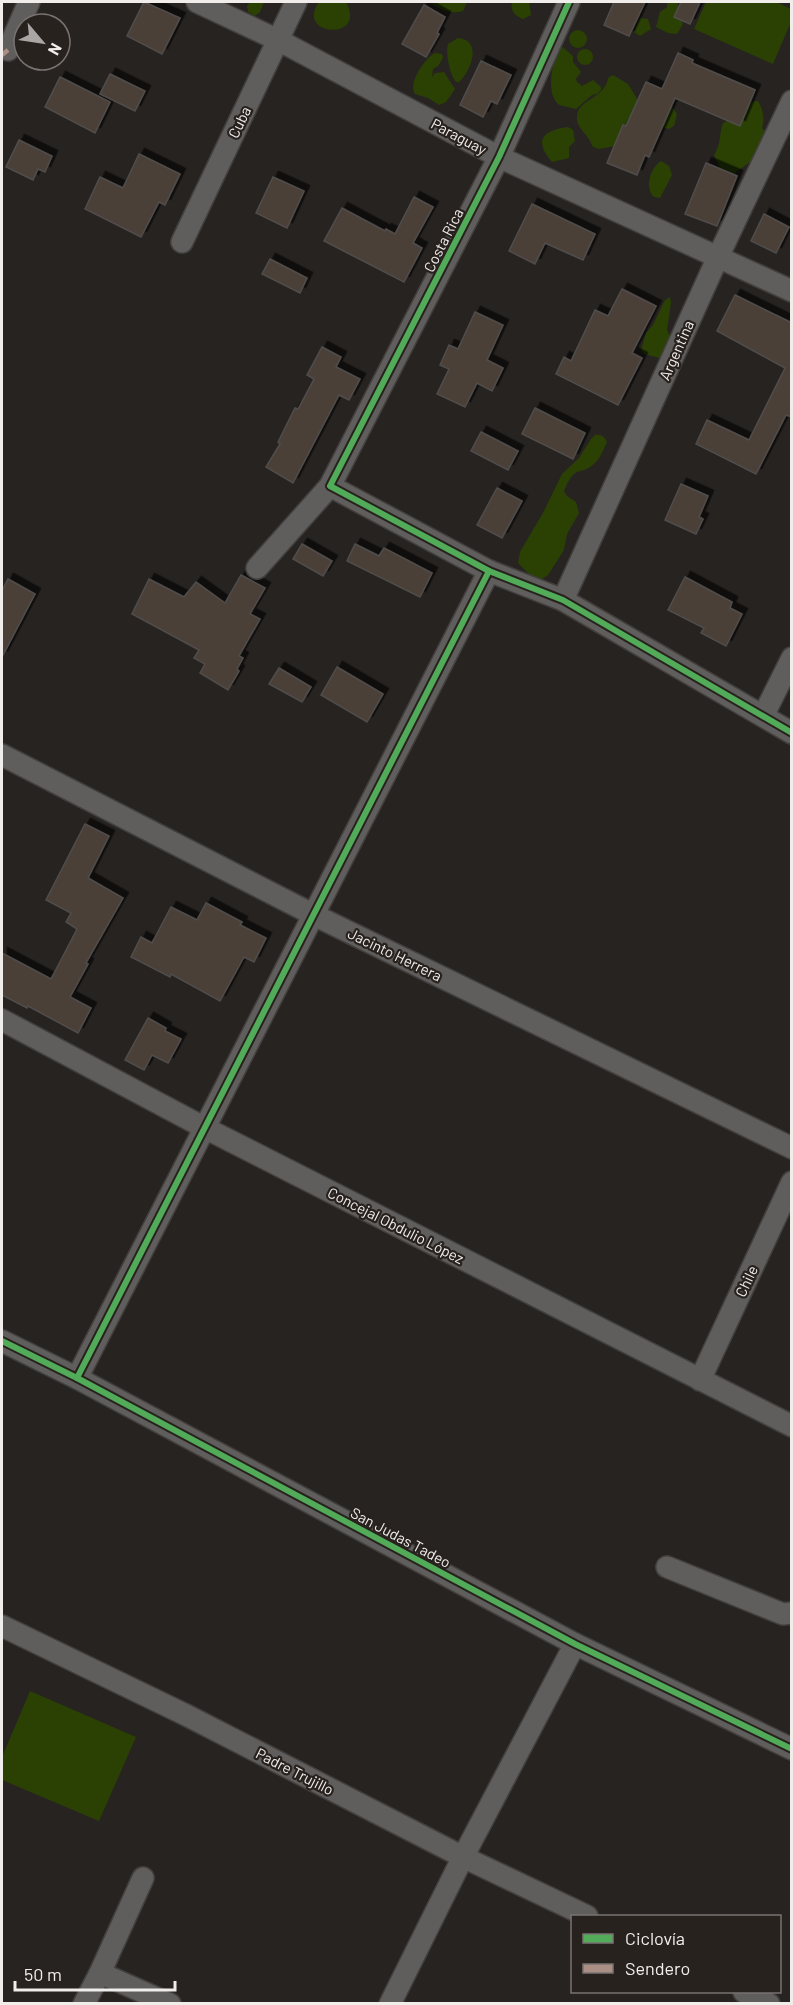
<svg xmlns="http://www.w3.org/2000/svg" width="793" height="2005" viewBox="0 0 793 2005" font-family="Barlow,sans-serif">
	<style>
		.green { fill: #2b4104 }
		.building { fill: #4b3f38; stroke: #504d4c; stroke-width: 1.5; filter: url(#shadow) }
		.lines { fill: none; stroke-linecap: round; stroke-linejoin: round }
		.minor-casing { stroke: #423f3e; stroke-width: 24 }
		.minor { stroke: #5f5e5d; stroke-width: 21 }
		.quiet { stroke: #ac8f84; stroke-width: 4.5; stroke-dasharray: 9 4.5; stroke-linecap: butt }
		.cycleway-casing { stroke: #28221f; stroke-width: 10 }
		.cycleway { stroke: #51ab58; stroke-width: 6 }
		.labels { text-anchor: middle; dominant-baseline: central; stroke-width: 4.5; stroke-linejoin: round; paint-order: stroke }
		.street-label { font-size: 15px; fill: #f1edeb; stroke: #28221f }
	</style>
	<defs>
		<filter id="shadow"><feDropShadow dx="5.5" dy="-5.5" stdDeviation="0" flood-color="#0009"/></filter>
	</defs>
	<rect width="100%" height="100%" fill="#262321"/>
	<g class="green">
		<path d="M250,2H264L260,12L255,16L248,12L247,6Z"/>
		<path d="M319,2H346C368,42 294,36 319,2Z"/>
		<path d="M429,2H467L463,11C450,15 439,9 429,2Z"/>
		<path d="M512,2H529L531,15L523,19C515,16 510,11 512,2Z"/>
		<path d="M667,2H678V11L683,24L677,34L668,33L656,27L660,12L667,7Z"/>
		<path d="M706,2H776L791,9V22L773,64L694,29Z"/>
		<path d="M640,18L648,19L651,29L640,36L634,32Z"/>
		<circle cx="578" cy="39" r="9"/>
		<path d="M458,38C483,40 471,71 459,82H456C450,75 445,53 448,44Z"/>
		<path d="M559,44L573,56V62L581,72L576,79L577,82L582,86L593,80L601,87V90L597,94L592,95L576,109L559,105C544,92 554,60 559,44Z"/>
		<circle cx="585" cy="57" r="8"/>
		<path d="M435,53L442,54L443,58L438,66L433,69L432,77L435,73L444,72L455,89L446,102L439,105L428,98L415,94C408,83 424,59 435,53Z"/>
		<path d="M613,75L628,84L639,102L616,146L598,149L592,146C590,135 576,129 577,117C577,99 605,99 608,78Z"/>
		<path d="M755,101H758C763,109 765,119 762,128L767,133C763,144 754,149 752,161L733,174L721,170L714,155C721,145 719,134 723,123C736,119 742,105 755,101Z"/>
		<path d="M670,107L673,108L677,114L674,126L669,129L662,127Z"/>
		<path d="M568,127L573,130L575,141L569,147V158L552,162C533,140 543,130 568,127Z"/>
		<path d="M661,161L669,166L672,175L660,198L654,197C644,188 650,168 661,161Z"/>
		<path d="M670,297L671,303L667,330L672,340L671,361L644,354L641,350L646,333L653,325L665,300Z"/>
		<path d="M595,435C601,434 604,436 607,442C604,449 600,458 595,463C579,478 576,462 564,491L567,496L576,502L579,513L567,534L564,550L548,575L539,581L534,579L518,563L520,552L544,511L562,474L579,458L591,439Z"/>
		<path d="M30,1691L136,1737L99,1821L2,1780V1757Z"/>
	</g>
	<g class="building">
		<path d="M144,2L180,18L162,54L127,36Z"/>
		<path d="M614,2H645L629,36L604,25Z"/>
		<path d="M681,2H700L690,24L674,17Z"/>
		<path d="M424,5L445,17L437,33L439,34L426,57L402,44Z"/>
		<path d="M678,53L693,60L692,63L755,90L740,126L675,98L649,157L645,155L637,175L607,163L623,125L626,126L646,82L662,89Z"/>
		<path d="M481,61L511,75L497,104L491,101L483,117L460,105Z"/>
		<path d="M110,74L145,91L135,111L100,94Z"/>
		<path d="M60,77L110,102L95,133L45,107Z"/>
		<path d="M19,140L52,156L45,172L38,169L33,180L6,167Z"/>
		<path d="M139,154L180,174L165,205L159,202L141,237L85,209L100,177L123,188Z"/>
		<path d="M706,163L737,176L717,226L685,214Z"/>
		<path d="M273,177L304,191L287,228L256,213Z"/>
		<path d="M414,197L433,207L413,243L422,248L404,282L324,241L342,208L385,231L386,229L395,234Z"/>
		<path d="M532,204L595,234L583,260L545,243L535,264L509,251Z"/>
		<path d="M764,214L789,227L776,253L751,241Z"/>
		<path d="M270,259L307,278L300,293L262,274Z"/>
		<path d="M622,289L656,306L632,353L642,358L618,405L556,374L564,357L571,361L595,310L608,316Z"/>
		<path d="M735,295L792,323V417L786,415L756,474L696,444L707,420L749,440L785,368L717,331Z"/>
		<path d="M475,312L503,325L487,360L503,368L492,391L477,383L465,407L437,394L449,369L440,365L449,345L458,349Z"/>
		<path d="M322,347L341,357L336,367L360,379L349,400L339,395L293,483L266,467L280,444L278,442L295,408L298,409L314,379L307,375Z"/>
		<path d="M535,408L585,433L573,459L522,434Z"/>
		<path d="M481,432L518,451L508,470L471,451Z"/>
		<path d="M681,484L708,496L699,517L703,519L696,534L665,520Z"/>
		<path d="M497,488L522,501L502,538L477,525Z"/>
		<path d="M302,544L332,561L323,576L293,559Z"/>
		<path d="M355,544L379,556L384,548L432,573L420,597L347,561Z"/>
		<path d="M241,575L265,588L250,614L260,619L239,656L243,658L237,669L239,671L228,690L200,673L205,664L194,658L199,650L132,614L149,579L184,597L196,582L225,603Z"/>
		<path d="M685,577L732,602L730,608L742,614L726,646L701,633L704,628L668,610Z"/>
		<path d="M8,579L35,594L2,657V591Z"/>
		<path d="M337,667L383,694L367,722L321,695Z"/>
		<path d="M279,668L311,687L302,702L269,684Z"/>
		<path d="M85,824L109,836L88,878L123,898L86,963L88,964L70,997L91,1008L78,1033L28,1006L27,1008L2,995V953L51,979L77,929L66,922L71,913L46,900Z"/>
		<path d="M206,903L242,922L240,925L266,938L254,962L244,957L220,1001L171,974L170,977L131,957L141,937L152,943L171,907L197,920Z"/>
		<path d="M148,1018L166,1028L165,1031L181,1039L168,1063L152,1055L144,1070L125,1060Z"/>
	</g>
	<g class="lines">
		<defs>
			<g id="minor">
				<path d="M197,2L278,40L499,157L792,291"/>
				<path d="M8,50L29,2"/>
				<path d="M182,242L296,2"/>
				<path d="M330,486L489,571L563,600L792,733"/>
				<path d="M257,568L330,486L499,157L569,2"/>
				<path d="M563,600L718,257L792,101"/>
				<path d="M763,716L792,658"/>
				<path d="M2,755L314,915L792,1148"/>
				<path d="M2,1020L205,1128L792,1426"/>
				<path d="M2,1341L77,1378L575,1644L792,1749"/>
				<path d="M77,1378L489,571"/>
				<path d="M700,1380L792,1182"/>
				<path d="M667,1567L783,1614L792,1613"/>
				<path d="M2,1626L186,1715L463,1857L587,1916"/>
				<path d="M100,1973L170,2004"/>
				<path d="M744,1992L769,2004"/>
				<path d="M84,2004L100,1973L143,1878"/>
				<path d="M390,2004L463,1857L575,1644"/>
			</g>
		</defs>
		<use href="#minor" class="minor-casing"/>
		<use href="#minor" class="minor"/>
		<path class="quiet" d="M2,55L8,50"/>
		<defs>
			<g id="cycleway">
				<path d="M569,2L499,157L330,486L489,571L563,600L792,733"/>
				<path d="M2,1341L77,1378L575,1644L792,1749"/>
				<path d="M77,1378L489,571"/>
			</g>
		</defs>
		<use href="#cycleway" class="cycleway-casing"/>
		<use href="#cycleway" class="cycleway"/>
	</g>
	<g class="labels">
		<g class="street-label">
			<text transform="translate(239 122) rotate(-64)">Cuba</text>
			<text transform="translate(459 136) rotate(28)">Paraguay</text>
			<text transform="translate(443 240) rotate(-63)">Costa Rica</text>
			<text transform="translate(676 350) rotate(-66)">Argentina</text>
			<text transform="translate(395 954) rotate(26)">Jacinto Herrera</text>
			<text transform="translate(396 1225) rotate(27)">Concejal Obdulio López</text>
			<text transform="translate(746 1281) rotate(-65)">Chile</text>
			<text transform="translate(401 1537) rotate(28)">San Judas Tadeo</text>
			<text transform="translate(295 1771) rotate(27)">Padre Trujillo</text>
		</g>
	</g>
	<rect width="793" height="2005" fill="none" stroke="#f1edeb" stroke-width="6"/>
	<rect x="571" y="1915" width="210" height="78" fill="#28221f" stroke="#787371" stroke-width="1.5"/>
	<rect x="583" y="1934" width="30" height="9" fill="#51ab58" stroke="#787371" stroke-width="1.5"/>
	<text x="625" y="1945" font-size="18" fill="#f1edeb">Ciclovía</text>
	<rect x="583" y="1964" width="30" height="9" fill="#ac8f84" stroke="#787371" stroke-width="1.5"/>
	<text x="625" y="1975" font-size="18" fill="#f1edeb">Sendero</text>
	<g transform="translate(42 42) rotate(119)"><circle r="28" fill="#28221f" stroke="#787371" stroke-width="1.5"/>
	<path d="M0-4.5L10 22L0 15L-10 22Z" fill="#aaa6a4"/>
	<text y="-9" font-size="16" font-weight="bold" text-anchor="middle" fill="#f1edeb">N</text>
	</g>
	<path d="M15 1981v9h160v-9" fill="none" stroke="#f1edeb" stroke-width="3"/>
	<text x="24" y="1981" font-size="18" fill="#f1edeb" stroke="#28221f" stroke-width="4.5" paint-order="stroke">50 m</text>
</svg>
